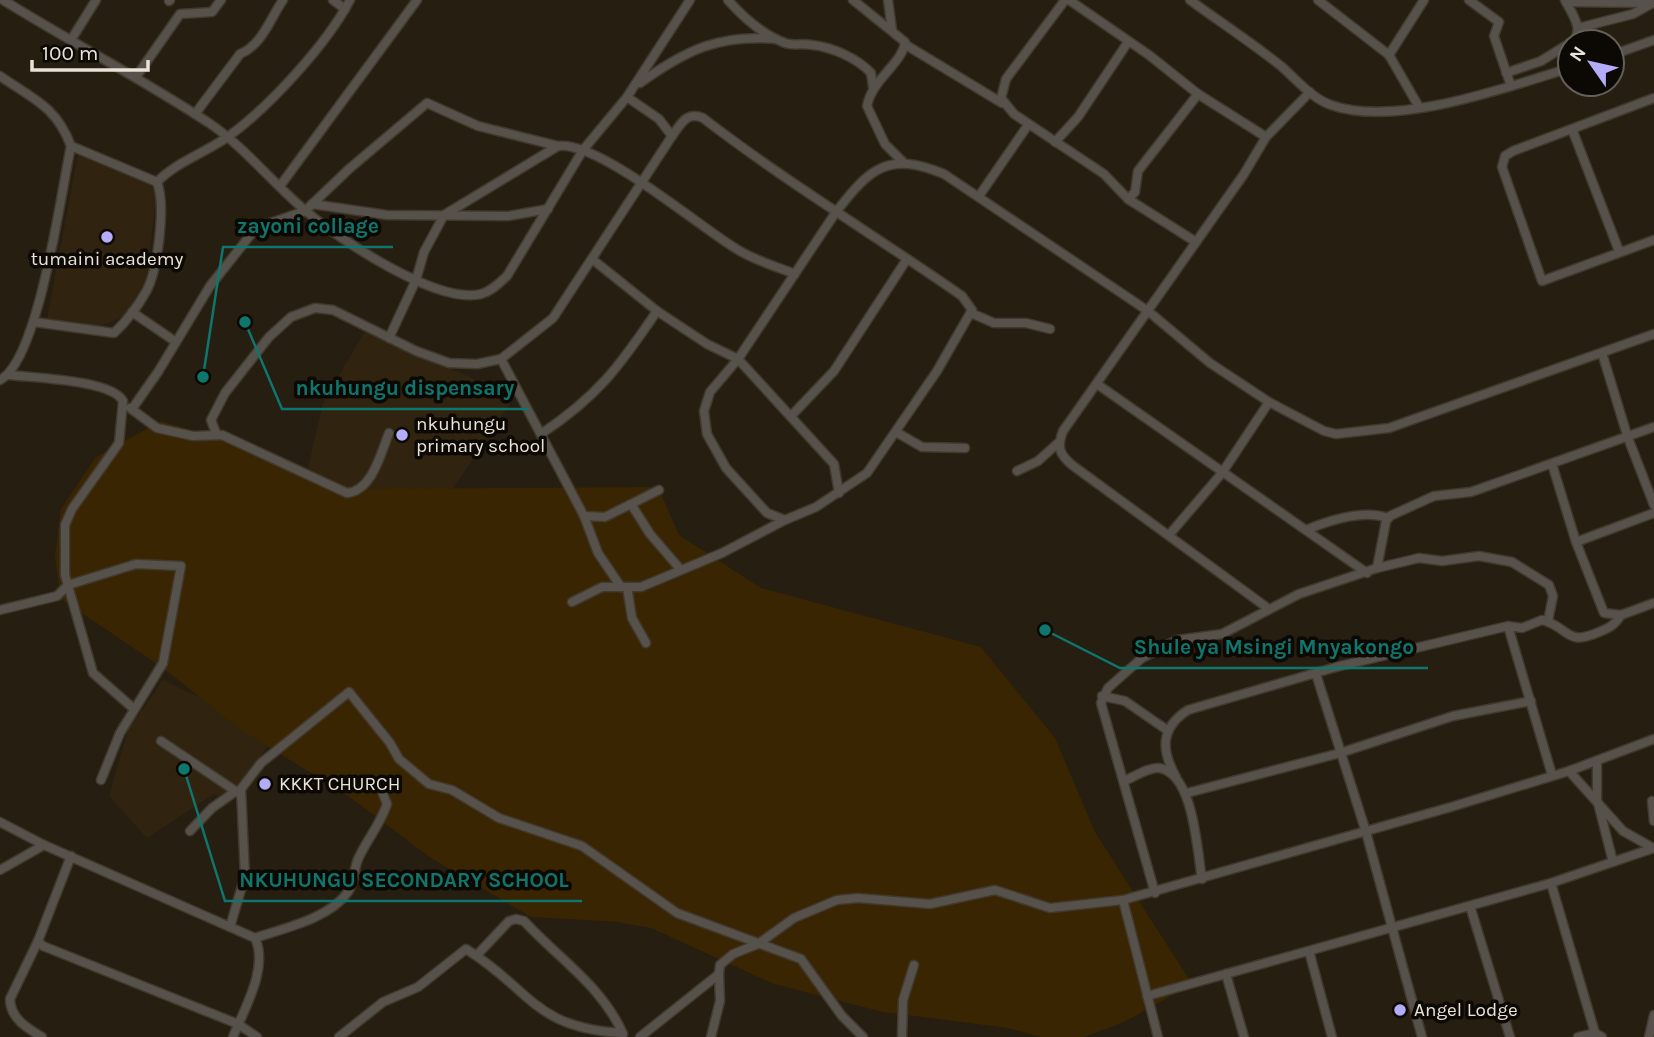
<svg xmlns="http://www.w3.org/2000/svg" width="1654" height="1037" viewBox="0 0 1654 1037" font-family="Karla,sans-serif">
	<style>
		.built { fill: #302411 }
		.green { fill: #392501 }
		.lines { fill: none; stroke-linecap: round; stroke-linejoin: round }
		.street-casing { stroke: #41392d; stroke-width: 11 }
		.street { stroke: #56524b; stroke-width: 8 }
		.poi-dot { fill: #b3adf9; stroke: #0c0904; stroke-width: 2.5 }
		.labels { text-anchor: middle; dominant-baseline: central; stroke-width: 7; stroke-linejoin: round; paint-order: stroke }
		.poi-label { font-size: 19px; fill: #e8e2d9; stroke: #0c0904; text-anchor: start }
		.leader { fill: none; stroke: #0f766e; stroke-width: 2.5 }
		.callout-dot { fill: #0f766e; stroke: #0c0904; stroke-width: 2.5 }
		.callout-label { font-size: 21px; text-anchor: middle; font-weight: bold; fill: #0f766e; stroke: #0c0904; stroke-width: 7; stroke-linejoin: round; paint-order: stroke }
	</style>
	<rect width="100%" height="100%" fill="#261e11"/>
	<g class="built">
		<path d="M78,154L152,181L156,198L147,277L127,315L98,327L47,319Z"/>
		<path d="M365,331L515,397L419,538L308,468L323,403Z"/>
		<path d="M163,680L252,722L268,745L232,800L214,794L147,838L109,796L128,730Z"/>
	</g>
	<path class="green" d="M161,421L253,448L329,489L658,487L679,535L761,588L981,647L1055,738L1095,832L1192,984L1124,1022L1084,1037H1041L1008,1028L883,1012L774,984L651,928L617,922L531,917L428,856L347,795L241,730L163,668L61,599L55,557L61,509L96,457Z"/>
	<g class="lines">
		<defs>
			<g id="street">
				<path d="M3,0C71,42 142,79 209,123C246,148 273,184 307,212C340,240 438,305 481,294C492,291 499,283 507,276L583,150L627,97L690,0"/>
				<path d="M333,0L345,9"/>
				<path d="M728,0C743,17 764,35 785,43C794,46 803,43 812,45C832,47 857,58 871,73L873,87"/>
				<path d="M853,0L905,42C903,63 872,79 867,106L885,144L904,163"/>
				<path d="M888,0L892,30"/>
				<path d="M1065,0L1006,79L1001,98L1014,114L1104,174L1128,199L1196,242"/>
				<path d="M1069,0L1149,55L1198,94L1266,137"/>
				<path d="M1190,0C1220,22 1252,43 1281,66C1296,79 1311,98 1331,105C1395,128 1507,87 1570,68"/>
				<path d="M1318,0L1389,55"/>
				<path d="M1469,0L1499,22L1494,36L1511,86"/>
				<path d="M1565,0C1572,14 1585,30 1572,42"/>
				<path d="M169,1L170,0"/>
				<path d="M1566,2L1654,3"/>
				<path d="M1578,28L1633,14L1651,4"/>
				<path d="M71,40L96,0"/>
				<path d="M906,45L1002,103"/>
				<path d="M1612,55L1654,40"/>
				<path d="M1506,73L1541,61L1570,43"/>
				<path d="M0,76C33,99 56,106 71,146C61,192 39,360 0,380"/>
				<path d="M136,77L180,14L212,12L221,0"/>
				<path d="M640,83C686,50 719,34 776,39"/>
				<path d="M627,97L659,119L672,136"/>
				<path d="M1654,98L1513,151L1505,156L1502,167L1542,281L1654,240"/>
				<path d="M1419,107L1389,55L1424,0"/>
				<path d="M195,114L240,54C262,45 270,19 283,0"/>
				<path d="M1572,129L1619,251"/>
				<path d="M1055,142L1078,117L1128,42"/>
				<path d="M157,182C178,161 205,153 229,136C269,107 327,44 350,0"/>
				<path d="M280,186L417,0"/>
				<path d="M979,196L1028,125"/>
				<path d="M1128,199L1135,192L1138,171L1198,94"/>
				<path d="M312,204L387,215L508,216L548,209"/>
				<path d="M592,259L657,311L707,344L738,359L834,464L839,493"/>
				<path d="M132,312L176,342"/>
				<path d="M971,313L994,323H1026L1050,329"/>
				<path d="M34,322L114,333C127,321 138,306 147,290C158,268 166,205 157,182L71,146"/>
				<path d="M389,338L416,280L424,252L444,215L558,146C599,141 697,225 735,248C753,260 775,266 795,274"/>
				<path d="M1602,353L1628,438L1654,505"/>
				<path d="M501,359L584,516L605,517L659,490"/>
				<path d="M10,375C35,378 112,380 123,401L119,443L72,509L65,525V575L93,673L134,709"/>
				<path d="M1097,384L1367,573"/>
				<path d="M130,408L157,428L193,436L222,435L347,493C372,491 381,453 389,433"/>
				<path d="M132,409L158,372L210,286L256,228L305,211L349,169L427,103L478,126L558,146"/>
				<path d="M792,415L834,371L907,259"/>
				<path d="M896,432L922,447L965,448"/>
				<path d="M216,433L211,420L225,393L269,337L291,317L315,308L333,310L416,351L449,363L477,364L501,359L553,318L672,136C681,124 686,111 703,118C786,182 876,236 962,296L972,310L937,371L867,473L816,507L785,520L767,513L726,468L707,434L704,411L710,392L738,359L836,212C870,168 888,151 944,174L1148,311L1210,363L1269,402L1324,431L1336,434L1389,428L1654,334"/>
				<path d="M541,434C598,396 619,367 657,311"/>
				<path d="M1552,464L1576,542L1604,613L1621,615L1654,603"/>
				<path d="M1017,471L1038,461L1058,443"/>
				<path d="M631,504L650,534L681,570"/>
				<path d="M584,516L598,553L621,587"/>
				<path d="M1306,530C1330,520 1363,509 1388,518"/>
				<path d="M1169,535L1222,473L1269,402"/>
				<path d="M1576,542L1654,513"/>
				<path d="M1377,568L1386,521L1390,516L1434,496L1471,492L1654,427"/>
				<path d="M627,587L632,618L646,643"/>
				<path d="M572,602L602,587H641L722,553L785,520"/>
				<path d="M1269,609L1072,465C1059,454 1057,447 1063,431L1244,174L1266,137L1310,92"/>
				<path d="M0,610L57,596L68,585L136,564L181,566L163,663L120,733L101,780"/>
				<path d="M1508,626L1552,775"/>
				<path d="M1316,674L1366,832L1422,1037"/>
				<path d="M1102,696L1125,701L1167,730"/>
				<path d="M161,741L240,794"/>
				<path d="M1597,761V799L1613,862"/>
				<path d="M1569,771L1623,831L1653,848"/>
				<path d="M1176,777C1161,750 1160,728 1188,710L1336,667L1508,626L1522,628L1542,620C1570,627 1565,647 1599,632C1609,628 1615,625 1621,615"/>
				<path d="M1124,781C1134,777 1148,767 1159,768C1194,773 1197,851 1202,879"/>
				<path d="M1187,793L1340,753L1453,716L1531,701"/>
				<path d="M1652,801L1654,821"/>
				<path d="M0,822L44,845L255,938C269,968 244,1009 233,1037"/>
				<path d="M190,831L212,808L236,791"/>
				<path d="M71,856L38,941L43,946L238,1024L257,1037"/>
				<path d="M0,870L44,845"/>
				<path d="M1551,883L1595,1033L1602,1037"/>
				<path d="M1155,893L1101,703L1108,688L1142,658L1177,640L1222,634L1299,594L1377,568L1419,558L1442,561L1479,556L1512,562L1549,585L1553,596L1548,621"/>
				<path d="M1123,900L1158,1037"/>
				<path d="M1470,906L1510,1037"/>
				<path d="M230,927L245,876L241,789L261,763L349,692L390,743L399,759L429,784L452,790L499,818L582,846L677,913L801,959L842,1016L863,1037"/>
				<path d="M255,938C284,928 329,919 348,892C356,880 353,868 359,857C368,838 381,823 387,804L383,794"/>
				<path d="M38,941L10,999C10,1018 27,1028 42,1037"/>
				<path d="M1309,951L1332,1037"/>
				<path d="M477,955L509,921L516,919L524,921C559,959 602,986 623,1034"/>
				<path d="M1226,974L1244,1037"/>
				<path d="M1147,996L1551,883L1654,848"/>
				<path d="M339,1037L383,1002L418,987L466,949C531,989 533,1028 622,1033"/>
				<path d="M640,1037L719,974L720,965L733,954L758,944L794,918L837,900L858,898L930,904L995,890L1050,908L1123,900L1451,807L1569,771L1654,739"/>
				<path d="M711,1037L720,1001L719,974"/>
				<path d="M902,1037L903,1000L914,965"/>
				<path d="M1578,1037L1595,1033"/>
				<path d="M1649,1037L1654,1015"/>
			</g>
		</defs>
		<use href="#street" class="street-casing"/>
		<use href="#street" class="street"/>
	</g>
	<g class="poi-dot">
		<circle cx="107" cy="237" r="7"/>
		<circle cx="402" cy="435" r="7"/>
		<circle cx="265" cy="784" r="7"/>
		<circle cx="1400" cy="1010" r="7"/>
	</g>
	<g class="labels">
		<g class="poi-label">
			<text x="107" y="259" text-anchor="middle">tumaini academy</text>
			<text x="416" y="424">nkuhungu<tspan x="416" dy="22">primary school</tspan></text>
			<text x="279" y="784">KKKT CHURCH</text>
			<text x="1414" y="1010">Angel Lodge</text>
		</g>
	</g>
	<path class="leader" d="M203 377L223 247H393M245 322L282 409H529M1045 630L1120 668H1428M184 769L225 901H582"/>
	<g class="callout-dot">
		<circle cx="203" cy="377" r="7"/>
		<circle cx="245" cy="322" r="7"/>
		<circle cx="1045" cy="630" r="7"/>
		<circle cx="184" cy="769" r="7"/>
	</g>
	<g class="callout-label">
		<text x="308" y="233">zayoni collage</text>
		<text x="405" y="395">nkuhungu dispensary</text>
		<text x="1274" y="654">Shule ya Msingi Mnyakongo</text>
		<text x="404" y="887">NKUHUNGU SECONDARY SCHOOL</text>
	</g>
	<g transform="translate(1591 63) rotate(304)"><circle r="33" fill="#0c0904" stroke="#646059" stroke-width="2"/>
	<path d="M0-5L12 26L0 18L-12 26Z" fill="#b3adf9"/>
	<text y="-10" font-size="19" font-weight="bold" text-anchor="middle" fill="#e8e2d9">N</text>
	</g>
	<path d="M32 60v10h116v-10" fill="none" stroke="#e8e2d9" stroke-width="3.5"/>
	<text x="42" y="60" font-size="21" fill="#e8e2d9" stroke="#0c0904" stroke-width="5" paint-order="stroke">100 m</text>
</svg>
